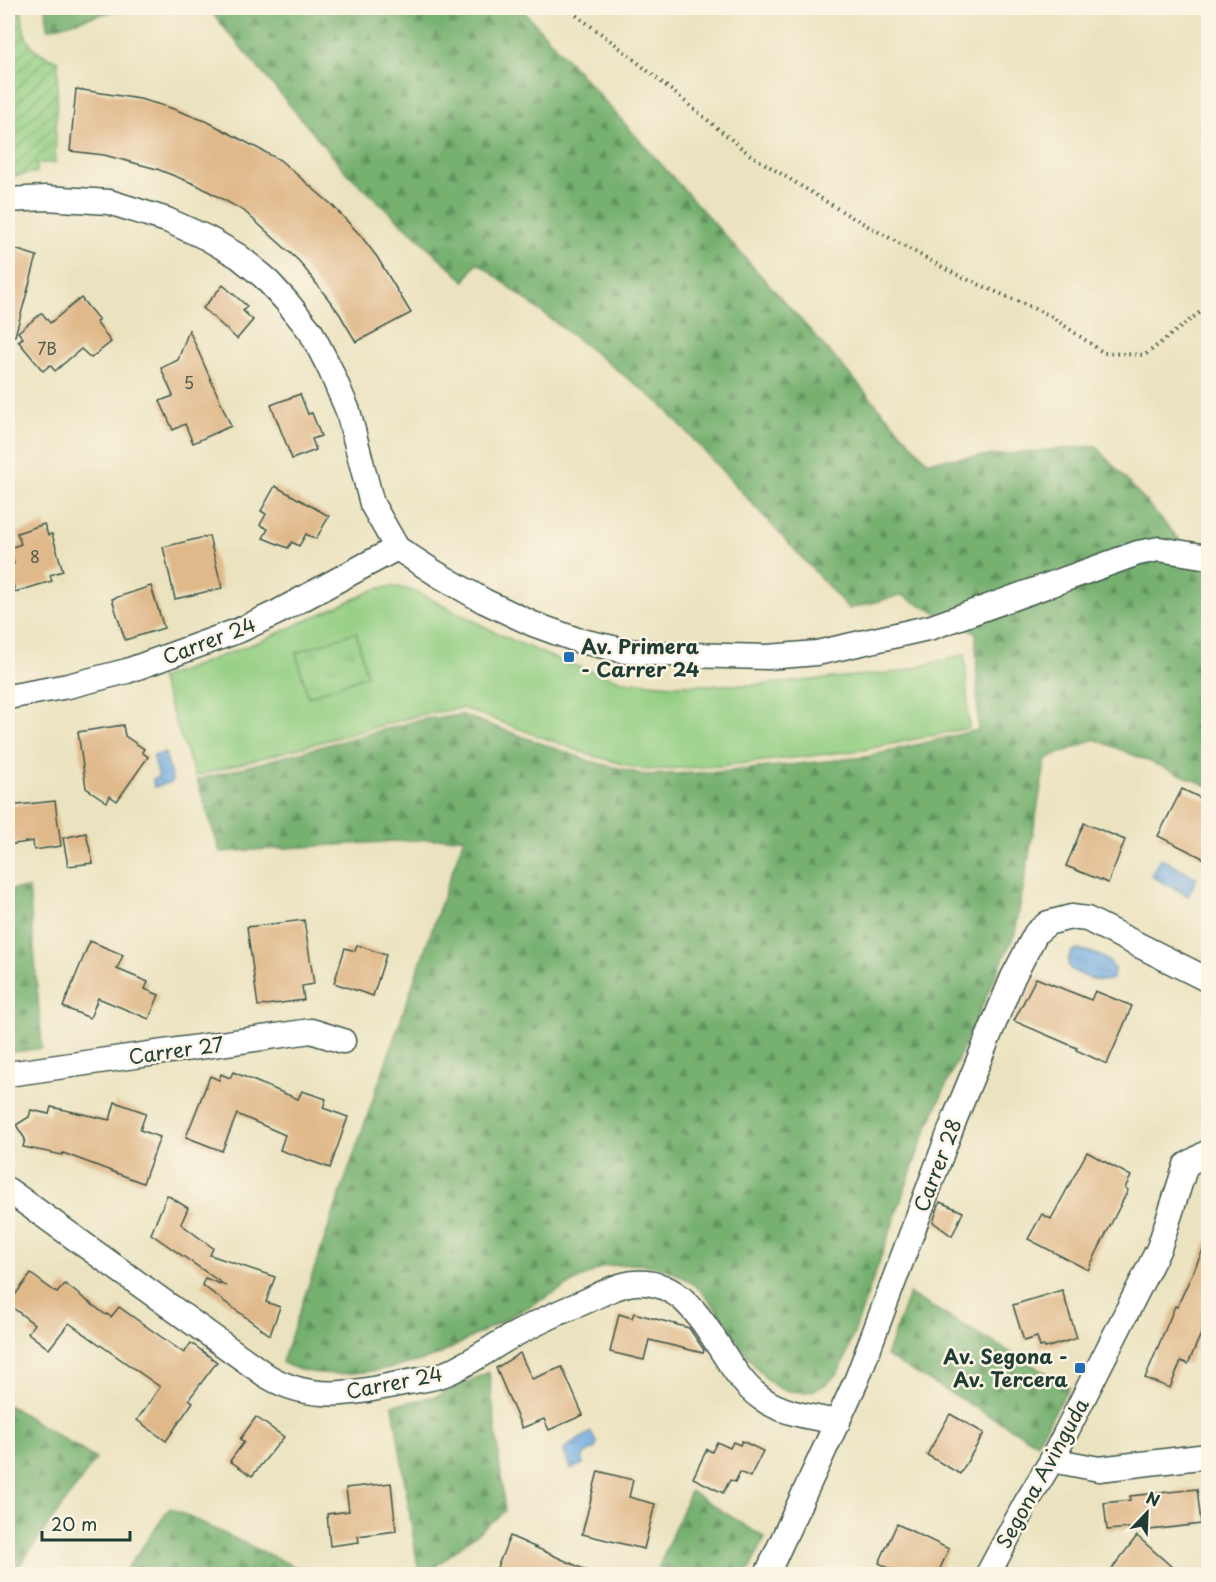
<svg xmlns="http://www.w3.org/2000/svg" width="1216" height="1582" viewBox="0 0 1216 1582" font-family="'Playpen Sans',sans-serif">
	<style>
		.grass { fill: #93ce82; stroke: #59865b; stroke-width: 1.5 }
		.forest { fill: url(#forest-firs); stroke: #4a7752; stroke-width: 1.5 }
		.park { fill: url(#park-tufts); stroke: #59865b; stroke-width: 1.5 }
		.garden { fill: url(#garden-furrows); stroke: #59865b; stroke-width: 1.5 }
		.water { fill: url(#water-ripples); stroke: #47738a; stroke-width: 1.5 }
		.building { fill: #e0b98b }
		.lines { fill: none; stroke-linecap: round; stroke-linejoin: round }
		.minor-casing { stroke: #3e5649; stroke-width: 27 }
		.path { stroke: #3e5649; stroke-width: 4; stroke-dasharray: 1.5 4.5; stroke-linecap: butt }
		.minor { stroke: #fff; stroke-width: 24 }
		.poi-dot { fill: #1f6fb2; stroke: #fcf5e5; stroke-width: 2 }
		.labels { text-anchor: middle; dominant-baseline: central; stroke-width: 5; stroke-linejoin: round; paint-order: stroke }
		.number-label { font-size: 16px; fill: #4f5c4a }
		.street-label { font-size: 20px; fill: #1f3d34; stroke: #fcf5e5 }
		.poi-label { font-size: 20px; font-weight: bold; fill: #1f3d34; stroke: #fcf5e5; text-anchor: start }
	</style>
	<defs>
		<pattern id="forest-firs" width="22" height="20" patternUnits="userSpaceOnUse" patternTransform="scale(1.5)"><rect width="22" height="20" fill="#76b170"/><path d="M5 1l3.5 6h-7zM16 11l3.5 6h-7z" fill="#60915d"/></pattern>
		<pattern id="park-tufts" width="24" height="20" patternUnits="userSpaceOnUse" patternTransform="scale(1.5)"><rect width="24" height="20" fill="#93ce82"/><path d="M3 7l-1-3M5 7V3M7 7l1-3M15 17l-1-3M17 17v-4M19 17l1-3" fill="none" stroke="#77a86b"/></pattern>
		<pattern id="garden-furrows" width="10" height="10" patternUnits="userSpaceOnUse" patternTransform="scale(1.5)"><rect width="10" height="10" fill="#93ce82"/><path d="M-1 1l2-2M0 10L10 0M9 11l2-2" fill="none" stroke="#77a86b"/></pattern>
		<pattern id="water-ripples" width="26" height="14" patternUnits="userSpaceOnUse" patternTransform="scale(1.5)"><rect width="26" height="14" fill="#6fa9df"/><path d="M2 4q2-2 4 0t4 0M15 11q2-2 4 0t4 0" fill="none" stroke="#5b8bb6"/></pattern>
	</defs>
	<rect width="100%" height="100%" fill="#fcf5e5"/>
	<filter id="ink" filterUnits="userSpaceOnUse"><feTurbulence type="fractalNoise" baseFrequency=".0167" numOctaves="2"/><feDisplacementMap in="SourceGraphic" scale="12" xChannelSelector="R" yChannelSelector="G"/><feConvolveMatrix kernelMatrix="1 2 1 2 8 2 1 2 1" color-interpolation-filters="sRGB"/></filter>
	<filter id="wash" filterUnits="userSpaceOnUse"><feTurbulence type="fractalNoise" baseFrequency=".008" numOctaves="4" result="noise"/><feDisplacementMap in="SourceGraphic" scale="24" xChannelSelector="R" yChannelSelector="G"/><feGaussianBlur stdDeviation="1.35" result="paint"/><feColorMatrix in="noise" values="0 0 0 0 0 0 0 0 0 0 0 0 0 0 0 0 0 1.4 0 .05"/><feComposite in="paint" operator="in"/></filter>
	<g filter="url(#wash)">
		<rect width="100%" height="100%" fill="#ebe3c0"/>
		<path class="grass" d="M384,587H398L417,592L503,636L563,662L623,681L673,685H755L900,672L965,654L969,728L863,750L720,766L645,770L590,755L463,708L424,714L195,776L160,679L263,640L374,590Z"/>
		<g class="forest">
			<path d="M46,8H124L48,29Z"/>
			<path d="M208,8H521L927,461L1096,446L1208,572V786L1095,739L1046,759L1015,933L947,1083L922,1141L843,1364C835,1378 822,1391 804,1392C797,1392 788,1391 781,1389C748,1374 724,1305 690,1282C662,1262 634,1262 602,1267L437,1356C396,1369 320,1385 282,1362L464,837L220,852L197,780L423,719L463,715L590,761L645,775L721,772L865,757L978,730L976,633L901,595L849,609L661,404L477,262L465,281L346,172Z"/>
			<path d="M29,888L42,1048L8,1053V890Z"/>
			<path d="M909,1294L1069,1386L1037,1443L886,1356Z"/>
			<path d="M489,1372L505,1511L426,1574H419L393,1405L437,1396Z"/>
			<path d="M8,1405L96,1459L13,1574H8Z"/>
			<path d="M690,1491L765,1538L747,1574H656Z"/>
			<path d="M170,1508L310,1574H123Z"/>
		</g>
		<path class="park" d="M356,632L367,675L308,697L296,653Z"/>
		<path class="garden" d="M8,8H21C24,39 26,50 58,61L55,163H37V172L8,177Z"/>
		<g class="water">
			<path d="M165,753L173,782L154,787L153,779L159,777L153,756Z"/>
			<path d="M1160,858L1197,878L1188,896L1151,876Z"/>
			<path d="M1079,950C1093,952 1106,956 1114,968L1113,978C1102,986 1081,975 1070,969C1066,962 1069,957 1072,951Z"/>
			<path d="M591,1432L597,1442L596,1447C590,1453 579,1453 583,1464L571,1469L564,1452L565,1448Z"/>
		</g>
		<g id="blocks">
			<g class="building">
				<path d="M76,89L140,99L168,107L208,122L280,160L332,205L361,236L377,257L411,313L356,342L339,313L299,261L244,211L197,185L157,169L104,155L70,151Z"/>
				<path d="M8,247L37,256L15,336L8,335Z"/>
				<path d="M223,285L247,306L243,311L253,320L237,339L203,308Z"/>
				<path d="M81,298L99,320L96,322L111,342L91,358L81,349L55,371L50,365L43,371L18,341L23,338L18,332L42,313L50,323Z"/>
				<path d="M189,330L231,426L193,443L185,424L173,430L160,401L173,396L161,368L178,360Z"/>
				<path d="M300,394L308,414L312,413L321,436L312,439L316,450L292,459L271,405Z"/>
				<path d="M275,486L329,516L316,539L306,534L299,546L292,542L288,548L263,538L268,529L260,525L266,514L261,511Z"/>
				<path d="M44,524L48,535L52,534L63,571L50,575L52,581L15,592L8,566L14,564L10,548L21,544L17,533Z"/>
				<path d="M209,536L222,588L175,599L163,547Z"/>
				<path d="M151,586L164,628L125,640L112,599Z"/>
				<path d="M123,725L125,736L144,749L142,752L148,757L117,801L110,796L107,802L86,788L78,732Z"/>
				<path d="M1182,789L1209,802V861L1158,836Z"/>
				<path d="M55,801L61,846L34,850L33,841L8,845V806Z"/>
				<path d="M1084,823L1125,840L1108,883L1066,866Z"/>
				<path d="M86,833L93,863L68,866L63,838Z"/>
				<path d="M304,920L314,984L302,986L304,1000L258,1006L247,927Z"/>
				<path d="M90,941L123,955L117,969L148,982L145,989L159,995L149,1019L98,998L90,1018L63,1007Z"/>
				<path d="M357,945L386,955L373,996L334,983L345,948L355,951Z"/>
				<path d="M1036,978L1091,1000L1095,991L1132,1006L1107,1064L1076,1050L1077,1048L1014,1021Z"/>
				<path d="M233,1072L298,1099L302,1091L326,1099L323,1108L348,1117L330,1168L280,1150L285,1135L237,1114L222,1151L186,1137L210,1076L219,1080L221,1074L230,1078Z"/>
				<path d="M115,1102L146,1113L140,1130L160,1137L143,1183L63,1153L62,1155L23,1147L25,1139L16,1125L29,1117L31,1110L49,1114L51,1107L110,1120Z"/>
				<path d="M1087,1152L1131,1176L1125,1188L1128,1190L1088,1270L1028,1239L1042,1214L1051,1219Z"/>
				<path d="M167,1195L188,1208L181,1224L213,1248L210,1255L275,1277L266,1302L280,1307L270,1335L202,1285L205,1278L226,1286L151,1234Z"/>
				<path d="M940,1202L963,1212L952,1236L933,1222Z"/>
				<path d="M1209,1237V1315L1188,1364L1181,1361L1170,1388L1145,1378L1175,1306L1177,1307Z"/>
				<path d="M31,1274L57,1293L65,1284L106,1315L107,1314L111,1317L119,1307L184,1353L191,1343L217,1362L189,1399L193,1402L166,1441L137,1420L160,1387L69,1323L49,1349L28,1333L34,1324L8,1304Z"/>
				<path d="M1062,1290L1077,1338L1045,1348L1044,1346L1040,1347L1037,1337L1024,1341L1013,1305Z"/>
				<path d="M634,1313L689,1328L704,1350L703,1353L649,1340L644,1360L610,1352L619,1314L632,1318Z"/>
				<path d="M520,1353L532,1379L562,1367L583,1415L549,1430L544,1419L522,1428L496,1368Z"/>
				<path d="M950,1414L984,1433L960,1474L927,1455Z"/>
				<path d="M256,1417L284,1437L252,1476L230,1461L244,1442L240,1439Z"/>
				<path d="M742,1441L763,1451L750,1477L740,1472L735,1482L730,1480L723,1493L693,1478L707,1449L712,1452L717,1442L730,1448L733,1442L740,1445Z"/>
				<path d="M598,1471L633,1480L629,1497L655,1504L644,1549L582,1534Z"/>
				<path d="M391,1483L396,1531L358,1536L359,1542L330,1546L327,1514L349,1511L346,1488Z"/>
				<path d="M1197,1489L1201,1524L1141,1531L1144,1527L1107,1530L1104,1503L1130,1500V1496Z"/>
				<path d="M897,1524L949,1549L937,1575H902L879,1563Z"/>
				<path d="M510,1536L597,1575H494Z"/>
				<path d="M1137,1536L1181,1575H1107Z"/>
			</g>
		</g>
	</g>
	<g filter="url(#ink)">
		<use href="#blocks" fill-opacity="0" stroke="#3e5649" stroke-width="1.5"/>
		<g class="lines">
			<defs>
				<g id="minor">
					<path d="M8,200L46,198L109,202L167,220L207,238L238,256L264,277L287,302L311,332L330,369L348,411L372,504L397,548L437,574L484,601L533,624L577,640L626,651L685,655L768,657L817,653L932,627L1138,553L1159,549L1208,557"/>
					<path d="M8,697L68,686L127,671L240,630L278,612L397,548"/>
					<path d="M8,1074L311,1031L343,1041"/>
					<path d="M8,1190L267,1376C312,1403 355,1393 403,1383C417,1380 434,1379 447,1373C470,1363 489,1349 510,1337C534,1324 559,1312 584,1302C600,1295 618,1284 635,1283C702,1278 717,1368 761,1398C783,1414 812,1417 838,1422"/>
					<path d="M1052,1460L1099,1469L1208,1456"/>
					<path d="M767,1574L857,1379L955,1118L1013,977L1036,933L1048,923L1071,917L1087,919L1208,980"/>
					<path d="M988,1574L1026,1503L1052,1460L1159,1248L1186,1165L1208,1152"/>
				</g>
			</defs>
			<use href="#minor" class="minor-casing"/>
			<path class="path" d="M560,8L572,12L615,44L749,154L848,215L953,273L1049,315L1104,353L1145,355L1208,306"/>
			<use href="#minor" class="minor"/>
		</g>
	</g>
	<g class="poi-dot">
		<rect x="563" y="651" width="12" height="12" rx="3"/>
		<rect x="1074" y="1362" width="12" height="12" rx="3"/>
	</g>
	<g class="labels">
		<g class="number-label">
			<text x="47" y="348">7B</text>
			<text x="189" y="382">5</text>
			<text x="35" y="556">8</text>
		</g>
		<g class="street-label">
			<text transform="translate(209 640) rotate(-21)">Carrer 24</text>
			<text transform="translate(176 1050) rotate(-8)">Carrer 27</text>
			<text transform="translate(937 1165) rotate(-69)">Carrer 28</text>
			<text transform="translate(394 1382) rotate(-11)">Carrer 24</text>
			<text transform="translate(1042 1473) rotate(-61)">Segona Avinguda</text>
		</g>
		<g class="poi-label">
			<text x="581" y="646">Av. Primera<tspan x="581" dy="23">- Carrer 24</tspan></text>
			<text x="1068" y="1356" text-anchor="end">Av. Segona -<tspan x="1068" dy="23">Av. Tercera</tspan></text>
		</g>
	</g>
	<rect width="1216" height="1582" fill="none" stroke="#fcf5e5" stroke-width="30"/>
	<g transform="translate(1147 1513) rotate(23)" stroke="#fcf5e5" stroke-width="4.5" paint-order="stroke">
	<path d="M0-4.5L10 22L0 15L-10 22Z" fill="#1f3d34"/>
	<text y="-9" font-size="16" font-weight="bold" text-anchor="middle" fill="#1f3d34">N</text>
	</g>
	<path d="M42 1531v9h88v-9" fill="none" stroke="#1f3d34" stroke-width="3"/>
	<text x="51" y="1531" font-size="18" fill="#1f3d34" stroke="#fcf5e5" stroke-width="4.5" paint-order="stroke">20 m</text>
</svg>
